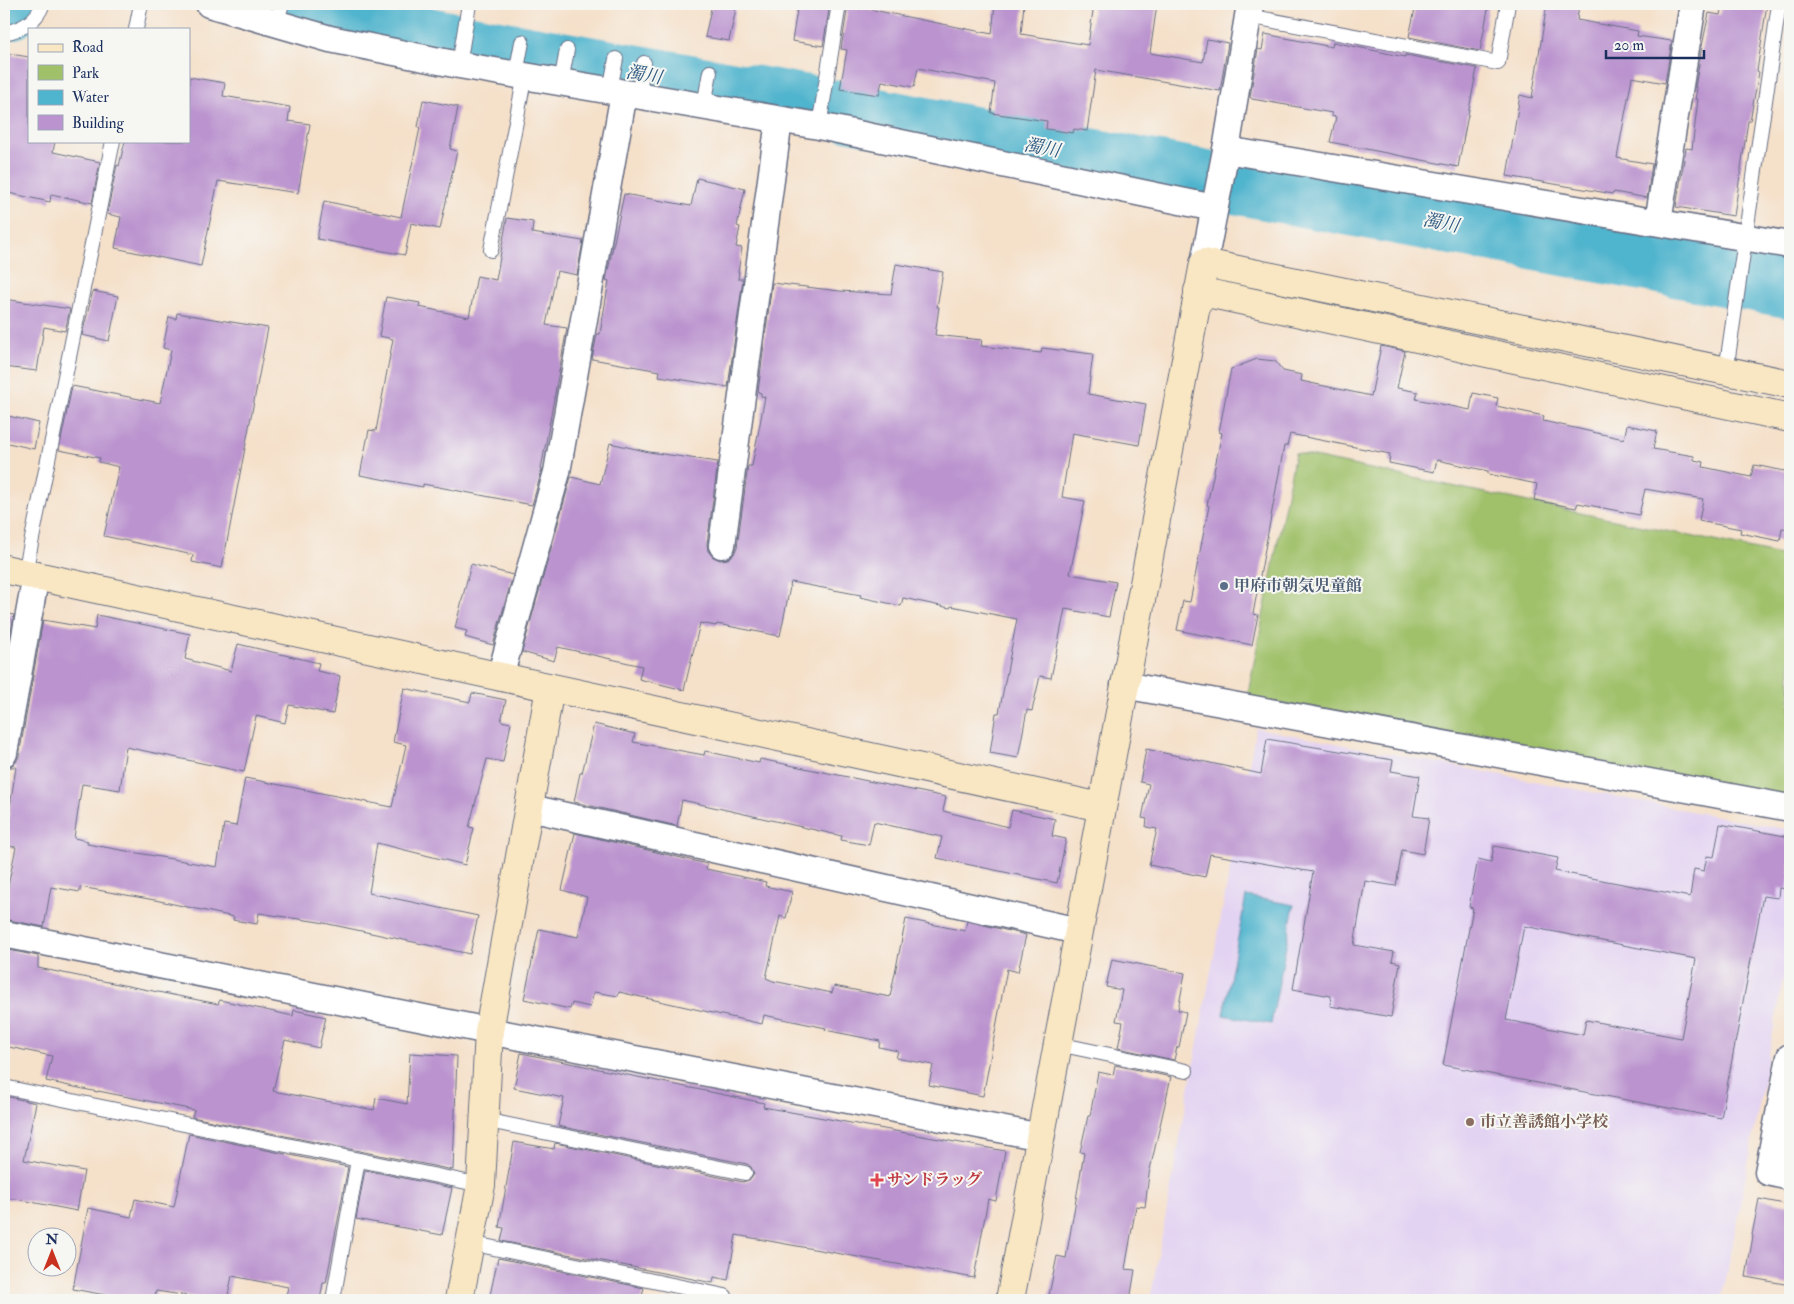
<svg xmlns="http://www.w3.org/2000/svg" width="1794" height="1304" viewBox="0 0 1794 1304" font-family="'IM FELL Double Pica','Noto Serif JP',serif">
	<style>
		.built { fill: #e3d3f2 }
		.green { fill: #a0c16a; stroke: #5e7864 }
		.water { fill: #4fb4cd; stroke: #357296 }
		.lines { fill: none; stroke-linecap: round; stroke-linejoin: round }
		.river { stroke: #4fb4cd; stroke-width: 59 }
		.building { fill: #bb94cf; fill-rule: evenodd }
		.lane-casing { stroke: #676d83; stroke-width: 16 }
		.street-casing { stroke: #676d83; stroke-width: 29 }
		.secondary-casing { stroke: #676d83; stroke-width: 30 }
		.lane { stroke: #fff; stroke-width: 14 }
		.street { stroke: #fff; stroke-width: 26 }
		.secondary { stroke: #f9e7c3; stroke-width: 28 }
		.service-dot { fill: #5c6f8a; stroke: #f6f6f2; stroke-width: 2 }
		.education-dot { fill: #8d6e63; stroke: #f6f6f2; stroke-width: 2 }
		.health-dot { fill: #e0444e; stroke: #f6f6f2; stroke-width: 2 }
		.labels { text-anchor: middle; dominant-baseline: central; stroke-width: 4; stroke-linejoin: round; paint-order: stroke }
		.service-label { font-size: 16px; font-weight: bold; fill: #4e5e75; stroke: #f6f6f2; text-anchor: start }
		.education-label { font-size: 16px; font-weight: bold; fill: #785e54; stroke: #f6f6f2; text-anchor: start }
		.health-label { font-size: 16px; font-weight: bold; fill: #be3a42; stroke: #f6f6f2; text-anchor: start }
		.water-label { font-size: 18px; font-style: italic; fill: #2b577f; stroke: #f6f6f2 }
	</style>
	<rect width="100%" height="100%" fill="#f6f6f2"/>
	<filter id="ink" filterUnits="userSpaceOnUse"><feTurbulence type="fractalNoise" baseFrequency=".02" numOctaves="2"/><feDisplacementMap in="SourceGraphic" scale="10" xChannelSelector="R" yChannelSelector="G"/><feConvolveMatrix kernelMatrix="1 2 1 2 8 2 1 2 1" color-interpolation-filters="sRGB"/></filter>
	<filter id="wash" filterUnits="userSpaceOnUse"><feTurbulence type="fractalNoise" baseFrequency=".0096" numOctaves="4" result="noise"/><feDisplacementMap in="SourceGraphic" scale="20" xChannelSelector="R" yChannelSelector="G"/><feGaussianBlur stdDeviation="1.12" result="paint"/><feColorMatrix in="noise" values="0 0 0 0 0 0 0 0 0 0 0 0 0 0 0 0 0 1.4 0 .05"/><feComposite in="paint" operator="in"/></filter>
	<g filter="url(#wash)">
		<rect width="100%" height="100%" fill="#f5e0c9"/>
		<path class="built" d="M1256,728L1790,830V943L1722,1300H1150Z"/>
		<path class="green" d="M1295,453L1790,557V800L1247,698Z"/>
		<path class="water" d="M1246,896L1294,905L1271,1024L1223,1015Z"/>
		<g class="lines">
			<g class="river">
				<path d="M296,4L361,24L479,46L811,105L1790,289"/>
				<path d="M4,11L11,10L16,4"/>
			</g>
		</g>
		<g id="blocks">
			<g class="building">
				<path d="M712,4H737L729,41L705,37Z"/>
				<path d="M798,4H830L823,46L792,41Z"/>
				<path d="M995,4H1024L1021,34L1088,45L1094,4H1157L1150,53L1203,62L1207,39L1228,43L1220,91L1096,70L1087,131L1074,129L1073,133L1046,129L1047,121L991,113L995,83L918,68L914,87L882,81L879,95L840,89L847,50L841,49L848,5L992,34Z"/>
				<path d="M1416,4H1489L1480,51L1409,37Z"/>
				<path d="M1547,4H1579L1577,20L1638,31L1637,36L1672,41L1665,83L1632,77L1617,158L1652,164L1647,198L1614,192L1613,194L1507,176L1520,95L1532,98Z"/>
				<path d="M1722,4H1767L1757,71L1759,72L1750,121H1748L1734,216L1676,207L1686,148L1692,149L1698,99H1695L1697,88H1695L1702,46L1709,13L1720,15Z"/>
				<path d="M1265,34L1332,47L1333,42L1405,57V55L1477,68L1458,167L1330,142L1336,117L1331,116L1332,113L1252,99L1250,97L1258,49L1262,50Z"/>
				<path d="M4,53L29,57V141H55L53,152L100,162L92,203L51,194L50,202L4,192Z"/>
				<path d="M189,77L225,83L223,96L290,107L288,121L310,124L298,193L218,181L201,266L115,248L121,217L107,214L117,165L119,166L125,141H189Z"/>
				<path d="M423,100L458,107L450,149L457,151L440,229L411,223L405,255L317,239L324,201L401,217L420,128L418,127Z"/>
				<path d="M697,178L745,189L737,226L740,227L736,247L742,248L738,272H739L738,279H743L728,387L659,376L660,371L592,359L597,334H600L609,281L606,280L624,194L691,206Z"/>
				<path d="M507,218L533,222L532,233L583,241L577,275L557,271L546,325L567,328L541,469L542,470L532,505L423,484V487L360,475L369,430L376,431L393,339L379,336L386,297L420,303L419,307L469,317L477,276L496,280Z"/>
				<path d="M896,264L943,272L937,307H939L935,335L982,340L981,346L1041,353L1042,348L1093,354L1088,394L1146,404L1139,445L1072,433L1062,497L1085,501L1070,574L1116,582L1109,617L1065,609L1051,678L1040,676L1032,711L1027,710L1018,758L990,753L996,713H999L1017,619L951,606L950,608L903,598L901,606L860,597L861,595L791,582L780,636L717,624L716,626L700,623L684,690L639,679L642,666L558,647L554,661L522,652L571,477L600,484L610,443L649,452L718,462L707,544L708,551L713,557L720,560L728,559L734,554L737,547L748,466H752L765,397L761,396V393L758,392L772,283L840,291L891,294Z"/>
				<path d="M93,291L118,296L109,341L82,335Z"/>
				<path d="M4,299L70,309L65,331L44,327L37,371L4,367Z"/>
				<path d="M177,313L268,328L222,568L192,562L193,555L104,536L119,467L99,462L100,458L59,450L72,386L160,403L171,350L163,348L169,317L176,319Z"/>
				<path d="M1381,346L1405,351L1397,388L1418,392L1416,399L1470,410L1473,393L1498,398L1496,406L1544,416L1543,421L1624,439L1627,425L1657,431L1653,449L1694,456V460L1704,462L1703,467L1751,477L1754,465L1790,472V529L1782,528L1780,541L1740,533L1741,529L1699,521L1703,499L1645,489L1639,515L1578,503L1576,508L1534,500L1537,484L1488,474V471L1437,460L1434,472L1389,463L1390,454L1290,434L1287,446H1284L1253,614L1258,615L1252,645L1177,630L1183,601L1190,602L1209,506L1207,505L1222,433L1219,432L1231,369L1257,359L1275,361L1283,371L1302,375L1301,381L1371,396Z"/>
				<path d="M4,415L39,423L34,449L4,442Z"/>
				<path d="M471,564L513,575L493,645L465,637L467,631L455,628Z"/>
				<path d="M4,613L14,615L4,670Z"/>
				<path d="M97,615L190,634L185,659L231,671L238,644L319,663L317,671L340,676L333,714L289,705L285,723L256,716L244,772L126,747L120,790L82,784L74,838L88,841L87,844L217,867L224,824L236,826L245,778L392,807L406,745L393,742L404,688L470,702L472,693L506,700L501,721L511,723L503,762L487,759L469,827L474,828L465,865L377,843L369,893L478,916L470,954L319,922L259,913L257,924L233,920L234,917L155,900L80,887V892L51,887L44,927L4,919V906L16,847L4,846L16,767H10L16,762L19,756L43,620L95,629Z"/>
				<path d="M594,724L635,734L633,742L704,755L705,751L759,763L760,759L946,797L943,811L1008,827L1012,810L1055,819L1052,836L1066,839L1057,883L937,858L942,837L874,822L869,845L841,840L842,836L682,800L677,826L574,802L580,773H582Z"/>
				<path d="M1267,739L1393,760L1391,771L1420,776L1413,816L1429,818L1423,854L1402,850L1396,886L1365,881L1354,945L1394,952L1392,961L1400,963L1391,1017L1330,1006L1331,996L1293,989L1313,872L1210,854L1205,877L1149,865L1157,829L1146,827L1147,819L1142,818L1149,784L1140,782L1146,749L1261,774Z"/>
				<path d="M1720,824L1790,837V874L1787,889L1779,888L1778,898L1763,896L1721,1118L1443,1065L1473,908L1469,907L1478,859L1491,862L1494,846L1558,858L1555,871L1690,897L1694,869L1704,871L1707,856L1714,857ZM1524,926L1696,959L1681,1038L1586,1020L1583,1035L1506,1020Z"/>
				<path d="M575,833L707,864L706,869L766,882L765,886L792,892L786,918L780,916L766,978L773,981L832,993L834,986L890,997L906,919L965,931L967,921L1026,935L1018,972L1007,969L983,1096L929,1085L933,1065L896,1058L898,1051L879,1047L880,1041L825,1030L826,1028L764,1015L762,1024L619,992L618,996L594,992L590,1007L572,1003L570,1009L524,999L539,929L578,937L587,897L562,890Z"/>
				<path d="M4,949L38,956V968L218,1004L220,1000L293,1016L294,1010L326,1017L319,1048L285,1040L273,1091L374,1110L376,1098L407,1104L410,1053L457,1056L453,1170L192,1117L194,1110L98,1091V1092L46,1081L52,1056L4,1046Z"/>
				<path d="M1112,959L1185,973L1178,1010L1186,1012L1179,1047H1177L1174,1060L1118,1048L1123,1022L1116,1021L1122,990L1106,987Z"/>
				<path d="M521,1053L764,1103L763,1107L1005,1151L996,1201L988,1199L974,1278L736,1235L728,1280L714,1277L713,1283L501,1241L504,1228L499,1227L514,1142L554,1149L555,1143L743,1182L751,1179L754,1174L751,1167L747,1164L558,1126L564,1098L514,1088Z"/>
				<path d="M1115,1065L1171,1077L1149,1174L1145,1207L1136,1206L1125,1269L1135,1270L1130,1300H1048L1057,1256L1066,1258L1084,1153L1080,1152L1088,1116H1090L1098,1072L1113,1075Z"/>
				<path d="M4,1096L36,1103L24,1160L84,1171L77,1211L16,1199H4Z"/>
				<path d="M189,1134L348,1167L326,1283H323L320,1300H285L288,1287L232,1276L227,1300H215L156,1291L154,1300H116V1297L73,1289L88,1208L131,1217L135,1199L174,1207Z"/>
				<path d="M365,1170L452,1188L442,1235L356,1219Z"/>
				<path d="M1759,1199L1790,1205V1285L1746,1277L1753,1236L1752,1235Z"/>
				<path d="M498,1258L644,1288L641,1300H489Z"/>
			</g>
		</g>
	</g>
	<g filter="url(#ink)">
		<use href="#blocks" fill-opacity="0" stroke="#676d83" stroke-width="1"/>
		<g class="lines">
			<defs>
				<g id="lane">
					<path d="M1248,16L1498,63L1508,4"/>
					<path d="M276,24L282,4"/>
					<path d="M136,29L141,4"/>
					<path d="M4,33C22,29 35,23 43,4"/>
					<path d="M459,65L469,4"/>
					<path d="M516,74L522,42"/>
					<path d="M561,82L567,50"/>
					<path d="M610,90L616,59"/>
					<path d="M638,95L644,63"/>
					<path d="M704,106L710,72"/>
					<path d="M819,126L839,4"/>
					<path d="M491,250L525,75"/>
					<path d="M1726,371L1779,4"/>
					<path d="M25,573L113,141"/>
					<path d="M1058,1044L1186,1071"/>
					<path d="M4,1087L481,1185"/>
					<path d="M484,1120L745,1173"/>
					<path d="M470,1243L725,1296"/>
					<path d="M333,1300L358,1160"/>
				</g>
				<g id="street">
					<path d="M209,4L330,39L459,65L819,126L1214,208"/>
					<path d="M1226,150L1790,245"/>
					<path d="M1658,222L1693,4"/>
					<path d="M1204,263L1226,150L1250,4"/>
					<path d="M722,545L779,120"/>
					<path d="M500,677L557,472L624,93"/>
					<path d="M1124,685L1790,808"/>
					<path d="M4,753L36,575"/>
					<path d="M530,808L1078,931"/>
					<path d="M4,934L489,1031L1041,1137"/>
					<path d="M1790,1057L1768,1172L1790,1177"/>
				</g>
				<g id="secondary">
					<path d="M1198,291L1790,418"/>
					<path d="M4,569L1101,807"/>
					<path d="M459,1300L481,1185L489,1031L550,688"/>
					<path d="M1010,1300L1204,263L1790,384"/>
				</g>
			</defs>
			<use href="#lane" class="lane-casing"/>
			<use href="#street" class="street-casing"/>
			<use href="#secondary" class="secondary-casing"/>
			<use href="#lane" class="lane"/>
			<use href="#street" class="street"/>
			<use href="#secondary" class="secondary"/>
		</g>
	</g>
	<circle class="service-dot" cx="1224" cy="586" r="5"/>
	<circle class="education-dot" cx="1470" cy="1122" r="5"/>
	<path class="health-dot" d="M874.5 1172.5h5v5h5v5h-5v5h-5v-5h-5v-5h5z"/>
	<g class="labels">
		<g class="service-label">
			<text x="1234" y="586">甲府市朝気児童館</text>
		</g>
		<g class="education-label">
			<text x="1480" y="1122">市立善誘館小学校</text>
		</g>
		<g class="health-label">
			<text x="887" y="1180">サンドラッグ</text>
		</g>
		<g class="water-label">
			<text transform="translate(644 75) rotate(10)">濁川</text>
			<text transform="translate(1042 148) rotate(11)">濁川</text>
			<text transform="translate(1441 223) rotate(11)">濁川</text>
		</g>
	</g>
	<rect width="1794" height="1304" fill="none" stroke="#f6f6f2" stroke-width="20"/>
	<rect x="28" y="28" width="162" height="115" fill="#f6f6f2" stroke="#9ea6b7"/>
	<rect x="38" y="44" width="25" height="8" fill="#f9e7c3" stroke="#9ea6b7"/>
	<text x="72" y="52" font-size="15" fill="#1b2f5e">Road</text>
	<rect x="38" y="65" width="25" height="15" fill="#a0c16a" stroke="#9ea6b7"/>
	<text x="72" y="78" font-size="15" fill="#1b2f5e">Park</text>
	<rect x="38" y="90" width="25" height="15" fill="#4fb4cd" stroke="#9ea6b7"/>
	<text x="72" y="102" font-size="15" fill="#1b2f5e">Water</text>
	<rect x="38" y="115" width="25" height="15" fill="#bb94cf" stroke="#9ea6b7"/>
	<text x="72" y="128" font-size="15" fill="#1b2f5e">Building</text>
	<g transform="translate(52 1252)"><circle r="24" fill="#f6f6f2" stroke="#9ea6b7"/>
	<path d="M0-4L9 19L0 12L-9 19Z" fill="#c8321e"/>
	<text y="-8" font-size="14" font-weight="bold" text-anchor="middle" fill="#1b2f5e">N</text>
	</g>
	<path d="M1606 50v8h98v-8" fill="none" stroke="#1b2f5e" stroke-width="2.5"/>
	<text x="1614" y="50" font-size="15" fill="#1b2f5e" stroke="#f6f6f2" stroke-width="4" paint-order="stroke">20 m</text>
</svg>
